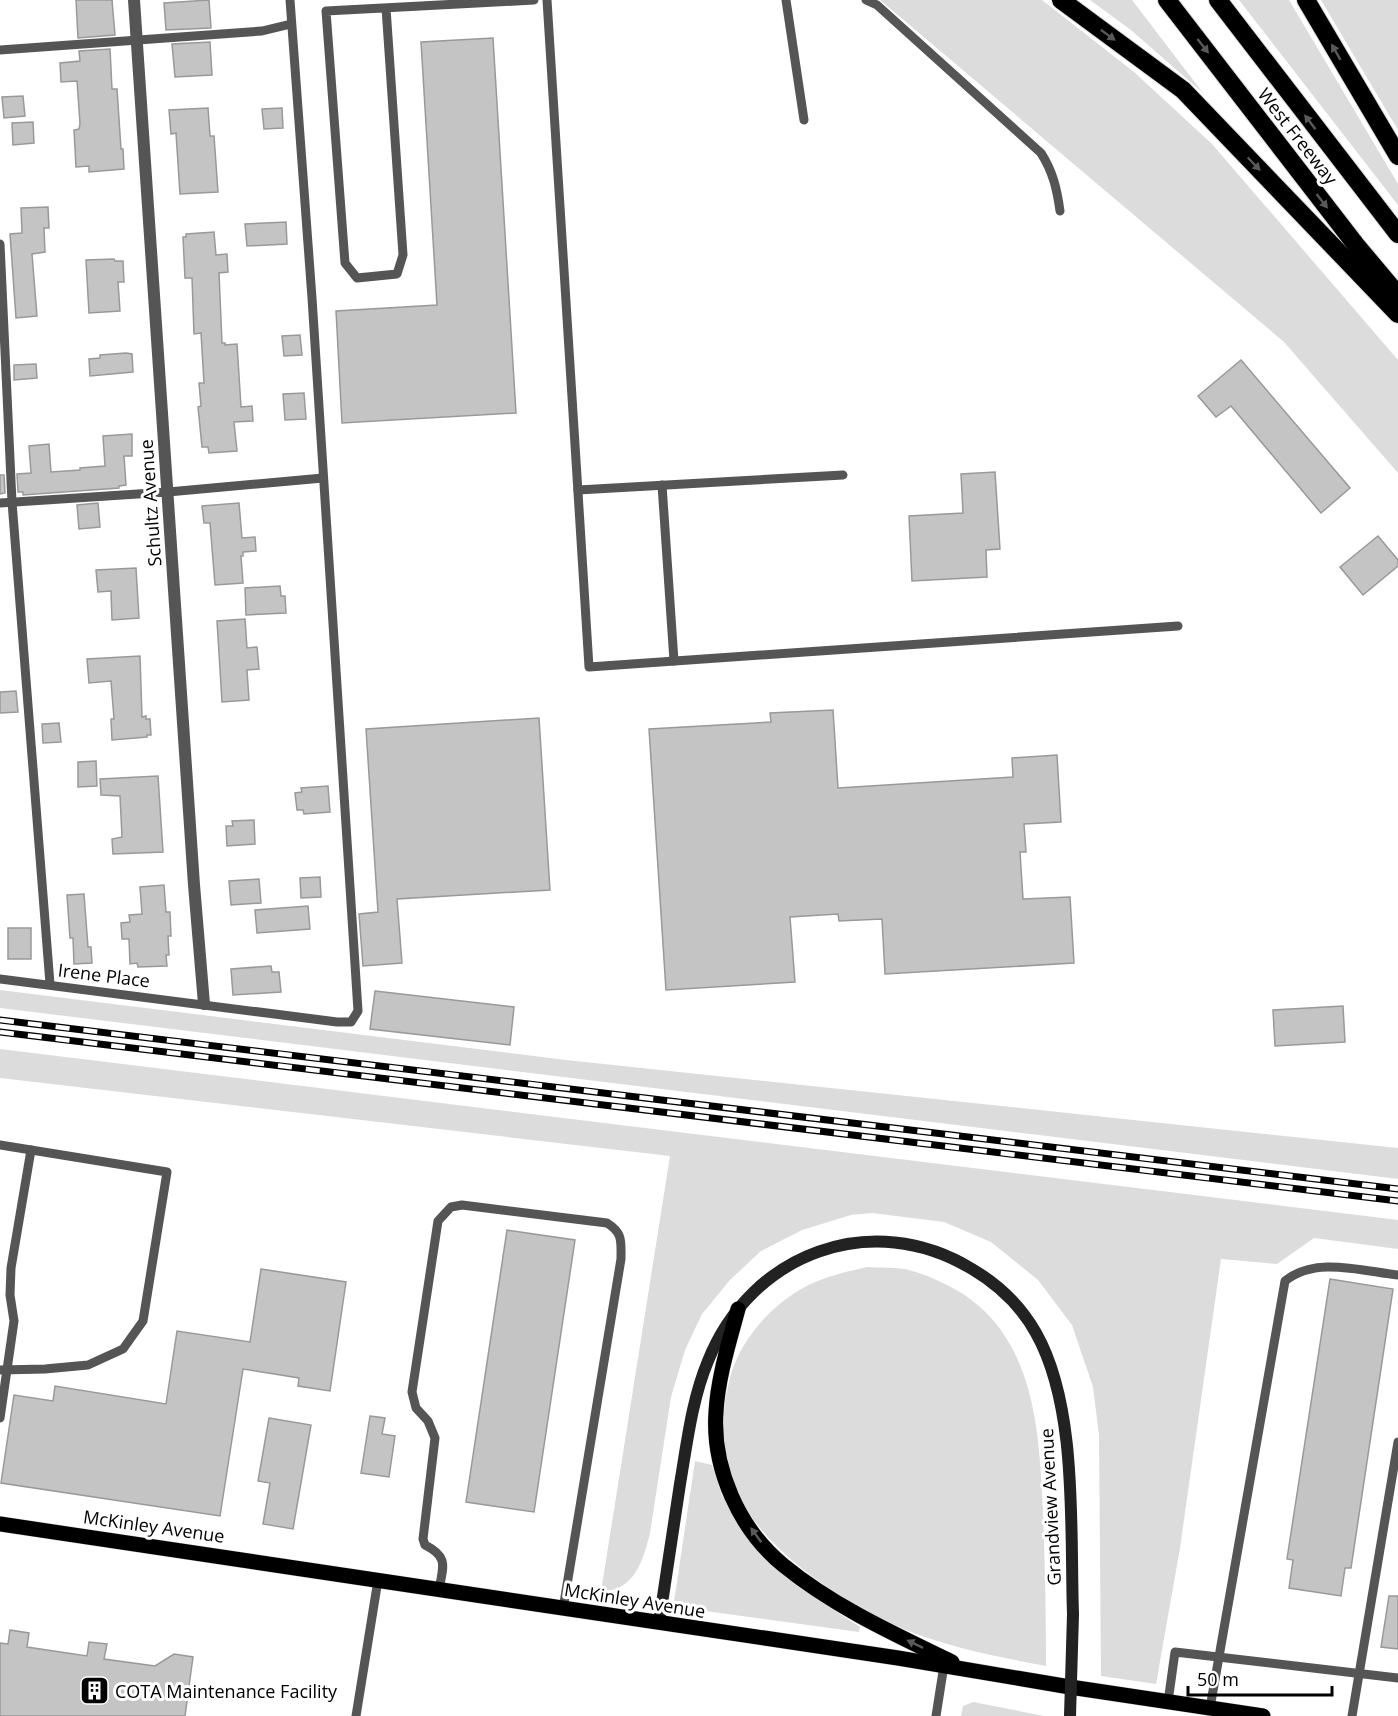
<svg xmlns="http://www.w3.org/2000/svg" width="1398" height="1716" viewBox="0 0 1398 1716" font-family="'Open Sans',sans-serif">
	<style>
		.green { fill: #dcdcdc }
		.building { fill: #c4c4c4; stroke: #999; stroke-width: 1.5 }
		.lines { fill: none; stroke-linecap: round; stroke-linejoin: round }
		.primary-casing { stroke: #dbdbdb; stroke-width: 16 }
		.motorway-casing { stroke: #dbdbdb; stroke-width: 20 }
		.service { stroke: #555; stroke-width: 9 }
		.minor { stroke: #555; stroke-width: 12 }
		.secondary { stroke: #222; stroke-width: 12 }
		.primary { stroke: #000; stroke-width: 15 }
		.motorway { stroke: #000; stroke-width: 18 }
		.rail-casing { stroke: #000; stroke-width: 7 }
		.rail { stroke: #fff; stroke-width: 4.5; stroke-dasharray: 14; stroke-linecap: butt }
		.secondary-bridge { stroke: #222; stroke-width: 12 }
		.oneway { fill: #595959 }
		.labels { text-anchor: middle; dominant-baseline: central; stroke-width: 6; stroke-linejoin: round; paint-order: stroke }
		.street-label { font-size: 18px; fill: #000; stroke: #fff }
		.poi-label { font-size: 18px; fill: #000; stroke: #fff; text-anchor: start }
	</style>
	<rect width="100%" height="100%" fill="#fff"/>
	<g class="green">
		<path d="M880,0H1042L1134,72L1212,144L1398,360V473L1284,342Z"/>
		<path d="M1090,0H1132L1203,93L1131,30Z"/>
		<path d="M1239,0H1289L1398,184V205Z"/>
		<path d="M1321,0H1398V130Z"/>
		<path d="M0,990L566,1060L1398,1148V1179L0,1008Z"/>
		<path d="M0,1049L1398,1220V1249L1314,1238L1277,1264L1221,1259L1180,1548L1156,1684L1101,1676L1099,1435L1093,1387L1072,1325L1038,1280L991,1242L944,1222L872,1213L851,1215L802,1230L761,1251L730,1280L702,1314L685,1350L671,1397L650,1533C645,1553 639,1577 620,1587C614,1590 607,1591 601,1592L670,1156L0,1078Z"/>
		<path d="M867,1267C879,1268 892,1267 904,1269C919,1272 933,1278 947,1285C1034,1328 1039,1425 1043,1511C1045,1563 1046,1614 1046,1666C999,1657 951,1648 906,1630C875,1618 850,1603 823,1584C748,1532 706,1471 730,1378C739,1342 770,1306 803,1288C823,1277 845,1272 867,1267Z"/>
		<path d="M695,1461L712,1465L722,1495L741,1528L769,1562L794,1584L860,1627L859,1632L683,1608L674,1602Z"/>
		<path d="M973,1702L1044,1716H961L963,1706Z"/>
	</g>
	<g class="building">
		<path d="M76,0H112L115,35L78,38Z"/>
		<path d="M209,0L211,28L166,30L164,3Z"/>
		<path d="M493,38L516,413L342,423L336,311L437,305L421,42Z"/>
		<path d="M210,42L212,75L175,77L172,44Z"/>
		<path d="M110,49L112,89H117L121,149H123L124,169L89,172V166L76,167L74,130L79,129L80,123L77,81L61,82L60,63L80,61L79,51Z"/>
		<path d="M23,96L25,116L4,118L2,97Z"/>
		<path d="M208,108L210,136H214L218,192L180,194L176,133L171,134L169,110Z"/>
		<path d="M282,108L283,128L264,129L262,109Z"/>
		<path d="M33,122L34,143L13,145L12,123Z"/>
		<path d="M48,207L49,228H44L45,252L32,254L37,316L16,318L10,234L22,233L21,208Z"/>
		<path d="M286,222L287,244L247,246L245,224Z"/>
		<path d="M214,232L216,255L227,254L228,272L219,273L222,343H225V345L237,344L241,407L252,406L253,421L234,422L237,451L209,453L208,447H202L198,407L201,406L199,383H204L201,333L194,334L192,278H185L183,237H186V234Z"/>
		<path d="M114,259L115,261H123L124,282H118L120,311L89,313L86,260Z"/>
		<path d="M300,335L302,355L284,356L282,336Z"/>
		<path d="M126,353L132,354L133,372L90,376L89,359L100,358V355Z"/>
		<path d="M1241,360L1350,488L1321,513L1231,406L1216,417L1198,396Z"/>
		<path d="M36,364L37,378L14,380V365Z"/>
		<path d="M304,393L306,419L285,420L283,394Z"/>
		<path d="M132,434V456H124L126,485L119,486V488L23,495V492H18L17,474L31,473L29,446L49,444L51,472L80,470V468L105,466L103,436Z"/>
		<path d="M995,472L1000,549L986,550L987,577L912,581L909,516L963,513L961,474Z"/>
		<path d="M0,475H4L5,493L0,494Z"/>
		<path d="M98,503L100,527L79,529L77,505Z"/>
		<path d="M239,503L242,538L255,537L256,551L243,552V556H241L243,583L215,585L210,523H204L202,506Z"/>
		<path d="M1378,536L1398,560V566L1363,595L1340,567Z"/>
		<path d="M136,568L139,618L112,620L111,591L98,592L96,570Z"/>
		<path d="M280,586L281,596H285L286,613L246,615L245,588Z"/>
		<path d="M245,619L247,648L257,647L259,669L247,670L249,700L222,702L217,621Z"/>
		<path d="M140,656L142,717L146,716V719H150L151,735H147V737L112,740L111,719H114L111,681L89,683L87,659Z"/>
		<path d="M16,691L18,712L0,713V692Z"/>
		<path d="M833,710L838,788L1013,777L1012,758L1057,755L1061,822L1024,824L1026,852H1020L1023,899L1070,897L1074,963L885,974L882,919L839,921L838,914L790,917L795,982L666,990L649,729L771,722L770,713Z"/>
		<path d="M539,718L550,890L397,899L402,963L363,966L359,914L378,912L366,729Z"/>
		<path d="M59,723L61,742L43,743L42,724Z"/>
		<path d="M96,761L97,786L78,787V762Z"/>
		<path d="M158,776L163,852L113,854L112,839L122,837L120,796L101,795L100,779Z"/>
		<path d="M328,786L330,812L304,814L303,810H297L295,793L302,792L301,788Z"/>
		<path d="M254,820L255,844L227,846L226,826H233L232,821Z"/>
		<path d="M320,877L321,897L301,898L300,878Z"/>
		<path d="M259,879L261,903L231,905L229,881Z"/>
		<path d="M164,885L166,912H170L171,936H168L169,955H166L167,966L138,967L137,963L130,964L129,939H122L121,923L130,922L129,915L142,914L140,887Z"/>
		<path d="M84,894L88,947H91L92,963L74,964L73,938H70L67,895Z"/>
		<path d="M308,906L310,929L257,933L255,910Z"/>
		<rect x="8" y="928" width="23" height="31"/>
		<path d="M271,966L272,972H279L281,992L233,995L231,969Z"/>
		<path d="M375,991L514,1007L510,1045L370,1029Z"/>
		<path d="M1343,1006L1345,1042L1275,1046L1273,1010Z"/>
		<path d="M507,1230L575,1240L534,1512L466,1502Z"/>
		<path d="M261,1269L346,1282L330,1391L298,1386L299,1378L243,1369L220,1516L1,1483L14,1395L53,1401L55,1386L166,1404L177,1331L250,1342Z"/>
		<path d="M1330,1279L1393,1289L1351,1568H1345L1341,1596L1289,1588L1293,1560L1287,1559Z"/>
		<path d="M370,1416L385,1418L382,1434L395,1436L389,1477L361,1473Z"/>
		<path d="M269,1418L311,1425L293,1529L263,1524L270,1483L258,1481Z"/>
		<path d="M1389,1596H1398V1649L1381,1647Z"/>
		<path d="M10,1630L29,1633L27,1647L87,1656L89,1642L107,1644L104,1659L155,1666L174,1654L193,1657L185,1716H0V1643L8,1644Z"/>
	</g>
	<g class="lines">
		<defs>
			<g id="primary">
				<path d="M738,1309C729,1343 718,1377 716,1412C712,1468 739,1529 783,1565C833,1606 894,1634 952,1662"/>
				<path d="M0,1524L898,1658L1070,1687L1263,1716"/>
			</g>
			<g id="motorway">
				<path d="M1061,0L1183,90L1398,314"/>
				<path d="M1167,0L1356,245L1398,295"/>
				<path d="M1218,0L1398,234"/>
				<path d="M1306,0L1398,156"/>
			</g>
		</defs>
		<use href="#primary" class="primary-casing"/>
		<use href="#motorway" class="motorway-casing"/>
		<g class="service">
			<path d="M547,0L589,667L1178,626"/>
			<path d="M786,0L804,120"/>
			<path d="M866,0L877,5L1041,153C1053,172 1057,189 1060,211"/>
			<path d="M386,8L403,255L397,274L357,278L345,263L326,11L534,0"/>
			<path d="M0,50L262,31L291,24"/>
			<path d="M0,244L12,502L50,984"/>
			<path d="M662,485L674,661"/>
			<path d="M578,490L843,475"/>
			<path d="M0,503L168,492L323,478"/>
			<path d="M0,979L337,1022H351L358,1011L312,298L290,0"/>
			<path d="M0,1145L167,1172L143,1321L123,1349L88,1365L45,1369L0,1370"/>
			<path d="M0,1418L14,1321L10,1295L11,1268L31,1150"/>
			<path d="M439,1590C443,1566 449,1557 425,1545L423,1539L435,1438L428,1421L416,1408L412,1392L438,1221L451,1207L462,1205L607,1223C623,1233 621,1241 621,1259L563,1609"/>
			<path d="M1168,1702L1175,1652L1398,1678"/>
			<path d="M1210,1708L1285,1281C1315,1256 1362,1271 1398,1275"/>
			<path d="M356,1716L378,1580"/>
			<path d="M936,1716L944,1665"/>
			<path d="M1352,1716L1398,1442"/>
		</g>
		<path class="minor" d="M134,0L194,885L204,1004"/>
		<path class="secondary" d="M659,1623C666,1577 673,1530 680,1484C687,1443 692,1399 708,1361C751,1253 872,1208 972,1269C999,1285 1021,1306 1036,1333C1078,1407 1070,1530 1073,1614"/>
		<use href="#primary" class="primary"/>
		<use href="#motorway" class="motorway"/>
		<defs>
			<g id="rail">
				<path d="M0,1020L1398,1189"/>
				<path d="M0,1032L1398,1201"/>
			</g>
		</defs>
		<use href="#rail" class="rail-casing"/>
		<use href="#rail" class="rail"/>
		<path class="secondary-bridge" d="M1070,1716L1073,1614"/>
	</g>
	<defs><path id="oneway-solid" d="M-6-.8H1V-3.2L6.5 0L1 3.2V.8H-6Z" transform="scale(1.5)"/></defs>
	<g class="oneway">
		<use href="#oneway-solid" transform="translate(1108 35) rotate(36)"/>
		<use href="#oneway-solid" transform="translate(1203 46) rotate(52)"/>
		<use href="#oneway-solid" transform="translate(1336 52) rotate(-120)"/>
		<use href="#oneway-solid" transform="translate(1310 122) rotate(-127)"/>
		<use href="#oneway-solid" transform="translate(1254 164) rotate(46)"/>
		<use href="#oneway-solid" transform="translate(1322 201) rotate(52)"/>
		<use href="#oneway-solid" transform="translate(756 1535) rotate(-126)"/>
		<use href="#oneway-solid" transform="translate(915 1644) rotate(-154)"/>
	</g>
	<defs>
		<symbol id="building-square" viewBox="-11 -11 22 22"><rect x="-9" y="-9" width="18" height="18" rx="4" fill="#000" stroke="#fff"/><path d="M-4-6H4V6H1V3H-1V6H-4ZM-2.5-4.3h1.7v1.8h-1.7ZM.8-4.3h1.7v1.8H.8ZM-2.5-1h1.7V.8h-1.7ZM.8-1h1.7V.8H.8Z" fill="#fff"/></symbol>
	</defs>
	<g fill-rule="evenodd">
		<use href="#building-square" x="78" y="1674" width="33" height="33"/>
	</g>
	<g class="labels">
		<g class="street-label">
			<text transform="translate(1298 136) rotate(52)">West Freeway</text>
			<text transform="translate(150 503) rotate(-94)">Schultz Avenue</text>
			<text transform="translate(104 975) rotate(7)">Irene Place</text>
			<text transform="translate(1050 1507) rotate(-93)">Grandview Avenue</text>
			<text transform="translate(154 1526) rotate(8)">McKinley Avenue</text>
			<text transform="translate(635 1600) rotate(9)">McKinley Avenue</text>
		</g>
		<g class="poi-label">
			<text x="115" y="1691">COTA Maintenance Facility</text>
		</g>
	</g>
	<path d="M1188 1686v9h144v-9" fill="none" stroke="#000000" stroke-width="3"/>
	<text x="1197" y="1686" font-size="18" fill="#000000" stroke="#ffffff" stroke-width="4.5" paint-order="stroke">50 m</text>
</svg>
